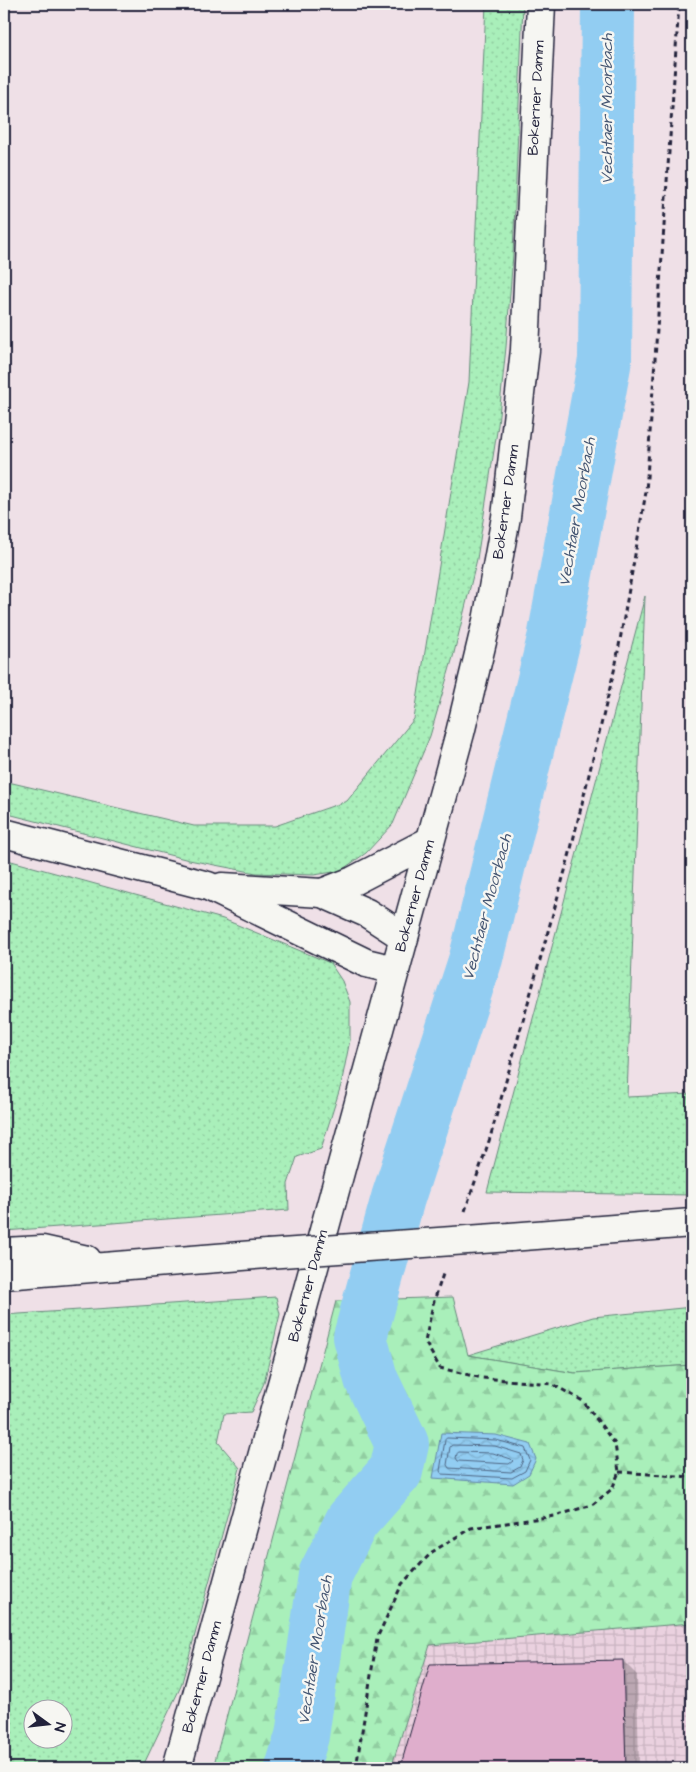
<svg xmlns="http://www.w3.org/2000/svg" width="696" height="1772" viewBox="0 0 696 1772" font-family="'Architects Daughter',sans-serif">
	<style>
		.industrial { fill: url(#industrial-grid) }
		.grass { fill: url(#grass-dots); stroke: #66887a; fill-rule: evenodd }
		.forest { fill: url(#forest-firs); stroke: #66887a }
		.water { fill: url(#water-waves); stroke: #6589a9 }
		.shadow { fill: #0003 }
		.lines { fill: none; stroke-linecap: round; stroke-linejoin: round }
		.shore { stroke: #4f6684; stroke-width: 1 }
		.river { stroke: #92cdf2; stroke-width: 54 }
		.building { fill: #dfaecc; stroke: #22223b }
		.secondary-casing { stroke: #22223b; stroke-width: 31 }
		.primary-casing { stroke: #22223b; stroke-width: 31 }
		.path { stroke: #22223b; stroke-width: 3; stroke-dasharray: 5 4; stroke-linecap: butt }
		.secondary { stroke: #f6f6f2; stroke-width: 28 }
		.primary { stroke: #f6f6f2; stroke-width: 28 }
		.primary-bridge-casing { stroke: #22223b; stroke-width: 31; stroke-linecap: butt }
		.primary-bridge { stroke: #f6f6f2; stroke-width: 28 }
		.labels { text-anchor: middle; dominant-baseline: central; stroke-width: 5; stroke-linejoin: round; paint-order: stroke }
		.street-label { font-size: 15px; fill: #22223b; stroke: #f6f6f2 }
		.water-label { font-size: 16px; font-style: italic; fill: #445572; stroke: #f6f6f2 }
	</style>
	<defs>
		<pattern id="industrial-grid" width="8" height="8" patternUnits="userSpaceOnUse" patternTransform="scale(1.25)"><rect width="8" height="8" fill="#ead1df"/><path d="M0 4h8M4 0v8" fill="none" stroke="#c8b3c0"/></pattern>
		<pattern id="grass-dots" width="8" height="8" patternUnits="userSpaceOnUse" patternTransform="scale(1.25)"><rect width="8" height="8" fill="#a9efba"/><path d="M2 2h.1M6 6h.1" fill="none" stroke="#91cda1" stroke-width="1.8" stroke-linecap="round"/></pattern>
		<pattern id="forest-firs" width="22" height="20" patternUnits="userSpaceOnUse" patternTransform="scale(1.25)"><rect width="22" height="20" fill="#a9efba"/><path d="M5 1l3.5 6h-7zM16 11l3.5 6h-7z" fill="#91cda1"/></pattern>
		<pattern id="water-waves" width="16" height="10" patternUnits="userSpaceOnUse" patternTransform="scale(1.25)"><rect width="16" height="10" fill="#92cdf2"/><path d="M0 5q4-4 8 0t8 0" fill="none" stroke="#7eb0d0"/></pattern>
	</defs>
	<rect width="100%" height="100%" fill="#efe0e7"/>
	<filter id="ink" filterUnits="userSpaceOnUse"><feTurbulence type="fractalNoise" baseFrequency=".02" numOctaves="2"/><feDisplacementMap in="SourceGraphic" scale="10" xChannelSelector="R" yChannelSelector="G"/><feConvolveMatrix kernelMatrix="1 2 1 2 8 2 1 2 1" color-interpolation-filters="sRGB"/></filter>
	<g filter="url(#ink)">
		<path class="industrial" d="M692,1623V1768H391L430,1645Z"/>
		<g class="grass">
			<path d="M486,4H523L513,254L506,347L498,425L477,559L453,657L430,736L393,824L366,853L340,871L314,875L256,873L189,860L4,813V781L194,826H275L347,801L414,719L469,382Z"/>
			<path d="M645,596L627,1097L692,1094V1195L487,1192Z"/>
			<path d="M4,859L223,919L330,963L342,981L350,1002V1040L341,1085L321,1149L297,1157L288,1184L289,1210L4,1231Z"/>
			<path d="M276,1297L280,1314L264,1383L251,1412L224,1414L218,1442L240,1468L181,1686L142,1768H4V1315ZM32,1710H62V1740H32Z"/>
			<path d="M692,1307V1365L575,1373L468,1355L593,1317Z"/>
		</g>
		<path class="forest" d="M453,1297L468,1355L575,1373L692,1365V1623L430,1645L391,1768H213L336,1301Z"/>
		<path class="water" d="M441,1433L496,1435L530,1444L536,1459L529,1474L513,1484L433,1478Z"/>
		<path class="shadow" d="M623,1661L637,1675L639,1768H401L431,1665Z"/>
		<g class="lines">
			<g class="shore">
				<path d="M447,1438L496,1440L525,1448L530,1460L525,1471L512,1478L442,1474L440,1471L445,1440Z"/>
				<path d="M453,1445L495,1446L521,1454L523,1460L520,1467L511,1472L449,1468L447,1465L450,1447Z"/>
				<path d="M459,1452L493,1453L511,1459L513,1461L509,1464L458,1461L456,1458L457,1454Z"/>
			</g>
			<path class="river" d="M292,1768L302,1736L325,1575L352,1521L396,1471L402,1444L371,1379L360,1337L398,1198L476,958L554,639L605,360L608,4"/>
		</g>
		<path class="building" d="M623,1660L626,1768H400L430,1664Z"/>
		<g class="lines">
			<defs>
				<path id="secondary" d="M177,1768L460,733L487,621L506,517L525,350L541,4"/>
				<g id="primary">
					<path d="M4,833L208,886L366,963L395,970"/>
					<path d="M222,887L322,893L367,913L404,937"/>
					<path d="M322,893L353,881L430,841"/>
					<path d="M510,1237L692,1223"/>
					<path d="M4,1252L42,1250L87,1260"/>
					<path d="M4,1275L267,1254"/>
				</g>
			</defs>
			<use href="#secondary" class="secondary-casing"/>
			<use href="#primary" class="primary-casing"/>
			<g class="path">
				<path d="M465,1211L490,1138L570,853L616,663L646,492L679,4"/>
				<path d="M619,1472L692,1477"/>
				<path d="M356,1768L377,1638L402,1584L432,1552L471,1528L555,1516L592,1505L612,1489L619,1472L615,1444L583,1401L552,1384L482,1378L440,1368L425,1342L433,1304L444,1271"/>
			</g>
			<use href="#secondary" class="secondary"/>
			<use href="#primary" class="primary"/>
			<defs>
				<path id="primary-bridge" d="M267,1254L510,1237"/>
			</defs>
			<use href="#primary-bridge" class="primary-bridge-casing"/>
			<use href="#primary-bridge" class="primary-bridge"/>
		</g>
	</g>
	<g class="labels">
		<g class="street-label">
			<text transform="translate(536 98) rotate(-87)">Bokerner Damm</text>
			<text transform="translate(506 502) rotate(-82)">Bokerner Damm</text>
			<text transform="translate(415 896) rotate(-75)">Bokerner Damm</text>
			<text transform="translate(308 1286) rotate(-75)">Bokerner Damm</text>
			<text transform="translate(202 1677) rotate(-75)">Bokerner Damm</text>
		</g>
		<g class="water-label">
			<text transform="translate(607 109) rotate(-90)">Vechtaer Moorbach</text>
			<text transform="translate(577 512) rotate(-80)">Vechtaer Moorbach</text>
			<text transform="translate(487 907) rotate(-75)">Vechtaer Moorbach</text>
			<text transform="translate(315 1650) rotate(-81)">Vechtaer Moorbach</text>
		</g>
	</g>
	<rect width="696" height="1772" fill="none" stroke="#f6f6f2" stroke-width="20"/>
	<rect x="10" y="10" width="676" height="1752" fill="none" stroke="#22223b" stroke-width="2" filter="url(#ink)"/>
	<g transform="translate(48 1724) rotate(105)"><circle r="24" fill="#f6f6f2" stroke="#a1a1a9"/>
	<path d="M0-4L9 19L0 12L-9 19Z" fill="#22223b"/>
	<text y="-8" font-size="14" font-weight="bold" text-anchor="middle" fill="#22223b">N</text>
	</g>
</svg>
